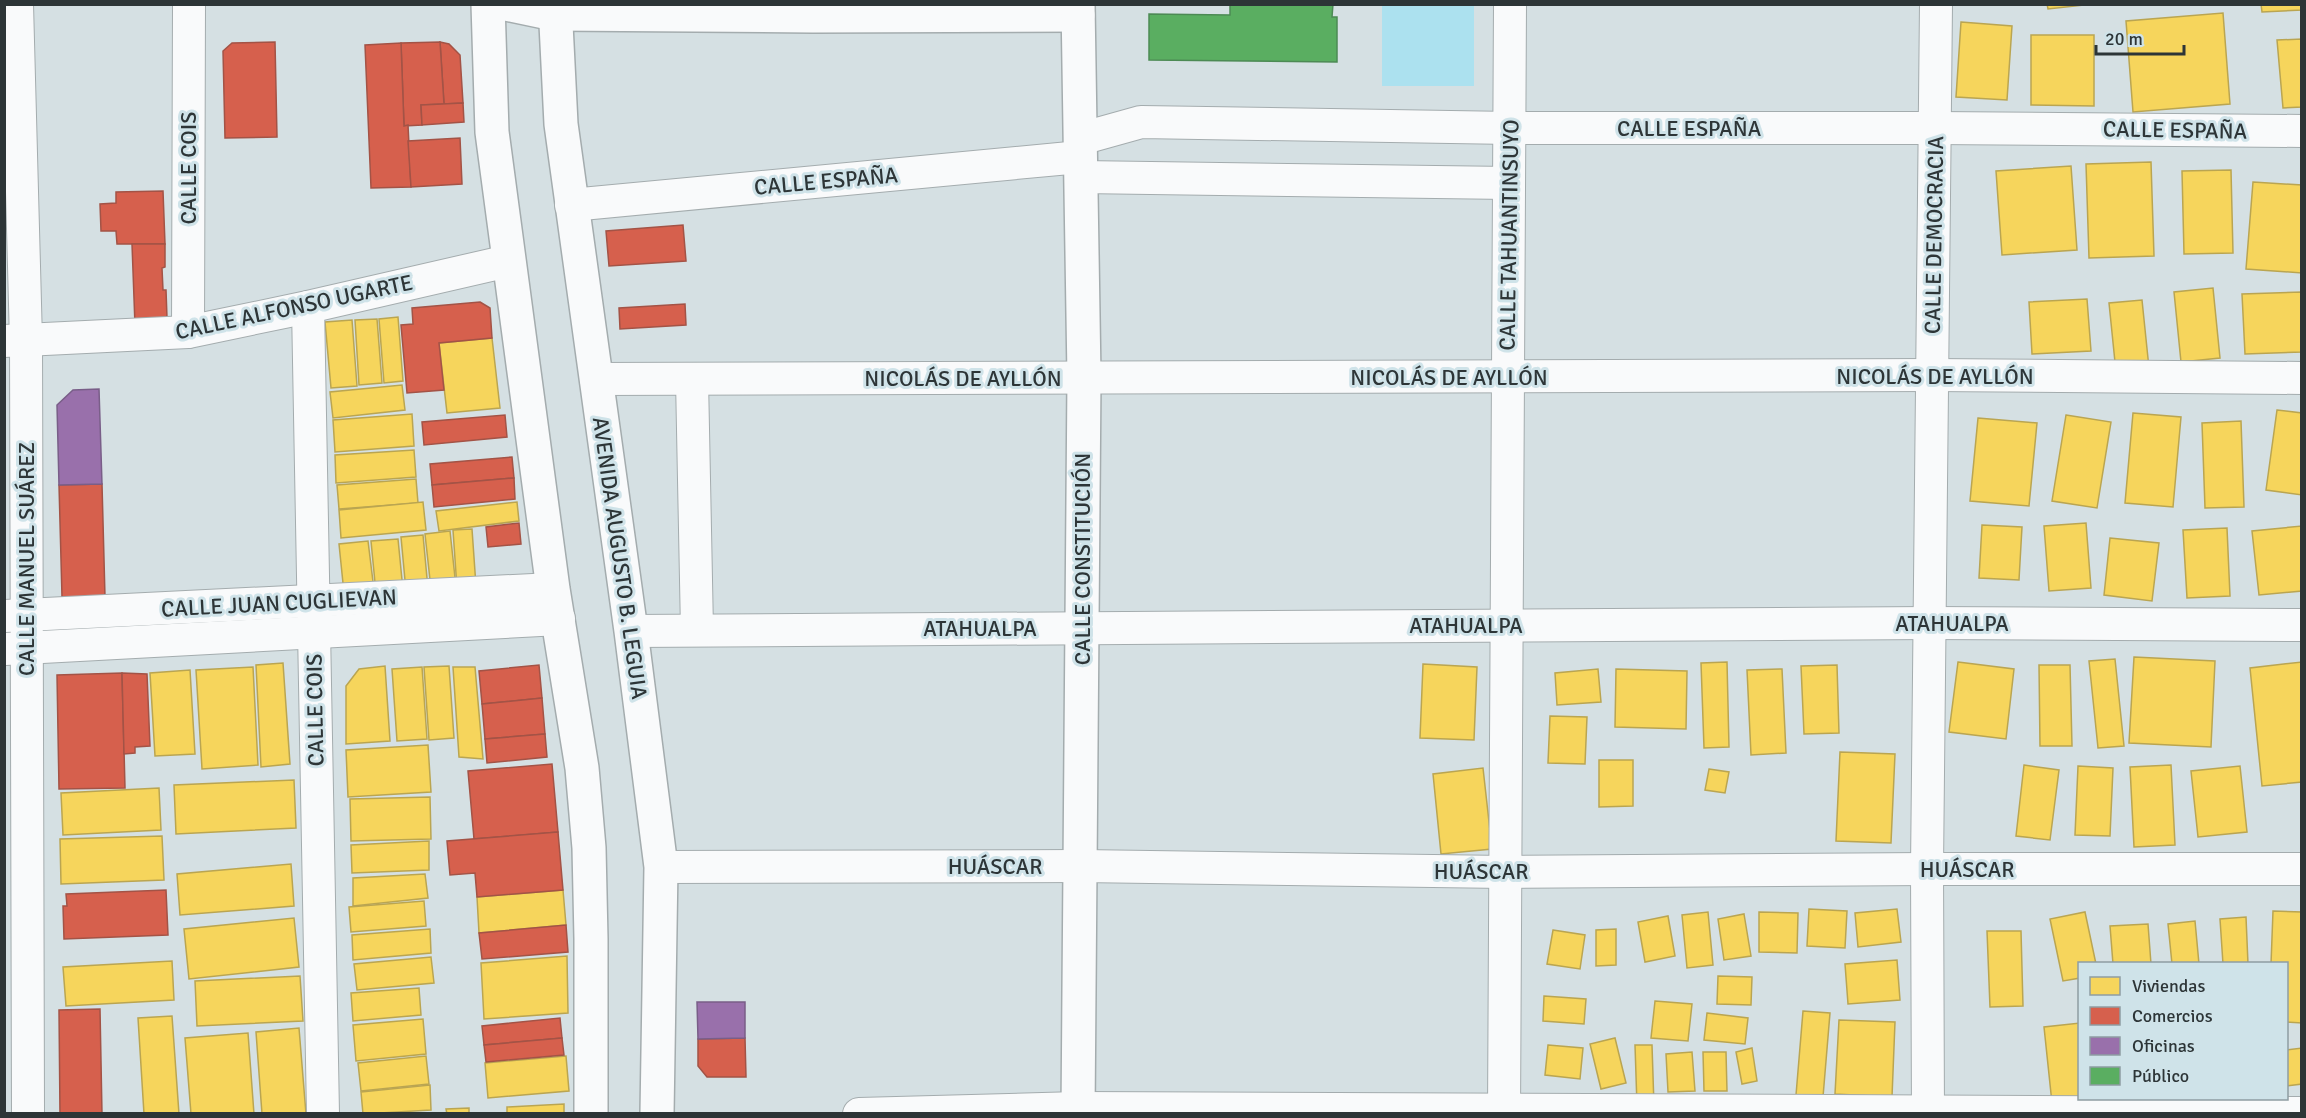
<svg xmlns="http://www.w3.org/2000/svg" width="2306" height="1118" viewBox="0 0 2306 1118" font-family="Signika,sans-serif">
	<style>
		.green { fill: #ace1ef }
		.homes { fill: #f6d55c; stroke: #baa551; stroke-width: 1.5 }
		.shops { fill: #d6604d; stroke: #a35346; stroke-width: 1.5 }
		.offices { fill: #9970ab; stroke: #795e88; stroke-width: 1.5 }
		.public { fill: #5aae61; stroke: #4c8a54; stroke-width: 1.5 }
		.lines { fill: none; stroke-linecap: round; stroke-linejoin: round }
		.street-casing { stroke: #a4acae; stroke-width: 34 }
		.secondary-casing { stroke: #a4acae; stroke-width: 36 }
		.primary-casing { stroke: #a4acae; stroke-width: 36 }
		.street { stroke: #f9fafb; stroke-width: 32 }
		.secondary { stroke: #f9fafb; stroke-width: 33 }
		.primary { stroke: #f9fafb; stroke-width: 33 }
		.labels { text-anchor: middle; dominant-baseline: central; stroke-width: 6; stroke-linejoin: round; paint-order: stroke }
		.street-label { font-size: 22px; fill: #2d3537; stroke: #cfe3e9 }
	</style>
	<rect width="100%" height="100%" fill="#d5e0e3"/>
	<rect class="green" x="1382" y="5" width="92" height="81"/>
	<g class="homes">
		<path d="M2047,4H2093L2048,9Z"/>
		<path d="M2261,4H2302V10L2262,12Z"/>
		<path d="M2223,13L2230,104L2133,112L2126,21Z"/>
		<path d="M1961,22L2012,26L2007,100L1956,97Z"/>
		<path d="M2031,35H2094V106L2031,105Z"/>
		<path d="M2302,39V107L2283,108L2277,40Z"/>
		<path d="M2151,162L2154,256L2089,258L2086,164Z"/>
		<path d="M2071,166L2077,250L2002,255L1996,171Z"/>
		<path d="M2231,170L2233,253L2184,254L2182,171Z"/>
		<path d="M2253,182L2302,185V273L2246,269Z"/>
		<path d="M2213,288L2220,358L2181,362L2174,292Z"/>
		<path d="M2302,292V352L2245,354L2242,294Z"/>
		<path d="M2087,299L2091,351L2032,354L2029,302Z"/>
		<path d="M2142,300L2149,368L2116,372L2109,303Z"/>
		<path d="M398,317L403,381L384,383L379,319Z"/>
		<path d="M377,319L382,383L359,385L355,320Z"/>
		<path d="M352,320L357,386L331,388L325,322Z"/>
		<path d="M492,338L500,408L447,413L439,343Z"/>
		<path d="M402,385L405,410L333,418L330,392Z"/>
		<path d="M2277,410L2302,413V495L2266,490Z"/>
		<path d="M2133,413L2181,417L2173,507L2125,503Z"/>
		<path d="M412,414L414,446L335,452L333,420Z"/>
		<path d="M2066,415L2111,422L2097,508L2052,501Z"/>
		<path d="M1978,418L2037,423L2029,506L1970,501Z"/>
		<path d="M2241,421L2244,507L2205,508L2202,423Z"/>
		<path d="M414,450L416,477L336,483L335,455Z"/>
		<path d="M416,479L418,503L339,509L337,485Z"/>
		<path d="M423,502L426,530L341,538L339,510Z"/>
		<path d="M517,502L519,521L439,531L436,511Z"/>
		<path d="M2086,523L2091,588L2049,591L2044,526Z"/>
		<path d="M1982,525L2022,527L2019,580L1979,578Z"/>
		<path d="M2302,526V591L2259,595L2252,531Z"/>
		<path d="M2227,528L2230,596L2187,598L2183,530Z"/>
		<path d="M472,529L476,586L457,588L453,530Z"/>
		<path d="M450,531L456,587L431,589L425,534Z"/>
		<path d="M423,535L428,589L406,591L401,537Z"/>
		<path d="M2110,538L2159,543L2152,601L2104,595Z"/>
		<path d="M398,539L403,590L376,593L371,541Z"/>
		<path d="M368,541L374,590L344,593L339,544Z"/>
		<path d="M2134,657L2215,661L2211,747L2129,743Z"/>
		<path d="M2115,659L2124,746L2098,748L2089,661Z"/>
		<path d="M1727,662L1729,747L1704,748L1701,663Z"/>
		<path d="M1958,662L2014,669L2006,739L1949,732Z"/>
		<path d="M2302,662V782L2262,786L2250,668Z"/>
		<path d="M283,663L290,764L261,767L256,665Z"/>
		<path d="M1423,664L1477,667L1474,740L1420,738Z"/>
		<path d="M1837,665L1839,733L1804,734L1801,666Z"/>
		<path d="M2039,665H2070L2072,746H2040Z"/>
		<path d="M385,666L390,741L346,744V686L359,669Z"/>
		<path d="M449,666L454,738L429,740L424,667Z"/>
		<path d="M253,667L258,765L202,769L196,670Z"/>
		<path d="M422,667L427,739L397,741L392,669Z"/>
		<path d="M453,667H475L483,759L459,757Z"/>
		<path d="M1598,669L1601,702L1557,705L1555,673Z"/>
		<path d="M1616,669L1687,671L1686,729L1615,727Z"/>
		<path d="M1782,669L1786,753L1751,755L1747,670Z"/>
		<path d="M190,670L195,754L155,756L150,673Z"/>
		<path d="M1550,716L1587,717L1585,764L1548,763Z"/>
		<path d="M428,745L431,792L348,797L346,750Z"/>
		<path d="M1840,752L1895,754L1891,843L1836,841Z"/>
		<path d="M1599,760H1633V806L1599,807Z"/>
		<path d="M2024,765L2059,770L2050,840L2016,836Z"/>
		<path d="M2171,765L2175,845L2134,847L2130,767Z"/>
		<path d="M2078,766L2113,768L2110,836L2075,835Z"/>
		<path d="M2240,766L2247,832L2198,837L2191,771Z"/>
		<path d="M1483,768L1492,849L1441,854L1433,774Z"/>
		<path d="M1709,769L1729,772L1725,793L1705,790Z"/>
		<path d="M294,780L296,828L176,834L174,785Z"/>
		<path d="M159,788L161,830L63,835L61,793Z"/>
		<path d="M430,797L431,839L351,841L350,799Z"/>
		<path d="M162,836L164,880L61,884L60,839Z"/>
		<path d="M429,841V870L352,873L351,845Z"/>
		<path d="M291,864L294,906L180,915L177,874Z"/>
		<path d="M425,874L428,898L353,906V878Z"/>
		<path d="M563,890L566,925L479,933L477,897Z"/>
		<path d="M424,901L426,926L351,932L349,907Z"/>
		<path d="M1809,909L1847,911L1845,948L1807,946Z"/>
		<path d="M1897,909L1901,942L1858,947L1855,913Z"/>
		<path d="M2273,911L2302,912V1023L2286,1022V964H2271Z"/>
		<path d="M1708,912L1713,965L1687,968L1682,915Z"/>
		<path d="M1759,912L1798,913L1797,953L1759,952Z"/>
		<path d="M2085,912L2096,964H2080V978L2063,981L2050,919Z"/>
		<path d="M1744,914L1751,956L1724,960L1718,919Z"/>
		<path d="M1668,916L1675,956L1645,962L1638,922Z"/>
		<path d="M2246,917L2248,964H2223L2220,919Z"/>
		<path d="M294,918L299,967L189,979L184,929Z"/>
		<path d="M2195,921L2199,964H2172L2168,924Z"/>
		<path d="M2148,924L2151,964H2113L2110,926Z"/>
		<path d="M430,929L431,953L353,960L352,935Z"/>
		<path d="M1616,929V965L1596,966V930Z"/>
		<path d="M1553,930L1585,935L1580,969L1547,964Z"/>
		<path d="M1987,931H2021L2023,1006L1990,1007Z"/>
		<path d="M567,956L568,1013L484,1019L481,963Z"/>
		<path d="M431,957L434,983L357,990L354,964Z"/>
		<path d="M1897,960L1900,1000L1848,1004L1845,964Z"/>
		<path d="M172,961L174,1000L66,1006L63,967Z"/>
		<path d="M300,976L303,1021L197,1026L195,981Z"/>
		<path d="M1718,976L1752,977L1751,1005L1717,1004Z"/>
		<path d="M419,988L421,1015L353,1021L351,993Z"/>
		<path d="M1544,996L1586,999L1584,1024L1543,1021Z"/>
		<path d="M1655,1001L1692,1004L1688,1041L1651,1038Z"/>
		<path d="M1803,1011L1830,1013L1823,1097L1796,1095Z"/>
		<path d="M1707,1013L1748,1018L1745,1044L1704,1040Z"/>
		<path d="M172,1016L179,1114H144L138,1018Z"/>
		<path d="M423,1019L426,1054L356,1061L353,1025Z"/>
		<path d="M1839,1020L1895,1022L1892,1097L1835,1094Z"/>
		<path d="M2080,1023V1098L2052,1103L2044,1027Z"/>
		<path d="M299,1028L306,1114H262L256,1032Z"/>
		<path d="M248,1033L254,1114H191L185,1038Z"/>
		<path d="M1615,1038L1626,1083L1601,1089L1590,1044Z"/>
		<path d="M1548,1045L1583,1048L1580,1079L1545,1075Z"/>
		<path d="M1635,1045H1652L1654,1106H1637Z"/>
		<path d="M1752,1048L1757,1081L1742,1084L1736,1052Z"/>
		<path d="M2302,1048V1084L2286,1086V1050Z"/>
		<path d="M1692,1052L1695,1091L1668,1092L1666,1054Z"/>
		<path d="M1703,1052H1726L1727,1091H1704Z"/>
		<path d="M426,1056L429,1084L361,1091L358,1063Z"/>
		<path d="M566,1056L569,1091L488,1098L485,1063Z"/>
		<path d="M430,1085L431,1110L363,1114L361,1092Z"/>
		<path d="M564,1104V1114H507V1107Z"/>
		<path d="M469,1108V1114H447L446,1109Z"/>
	</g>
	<g class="shops">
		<path d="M275,42L277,137L225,138L223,51L232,43Z"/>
		<path d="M440,42L449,44L460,55L463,103L444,104Z"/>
		<path d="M440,42L444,104L421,105L422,125L404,126L401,43Z"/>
		<path d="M401,43L404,126L408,125L411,187L371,188L365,45Z"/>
		<path d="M463,103L464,122L422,125L421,105Z"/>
		<path d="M460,138L462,184L411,187L408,141Z"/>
		<path d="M163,191L165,244H117L116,231H101L100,204L116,203V192Z"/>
		<path d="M683,225L686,261L609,266L606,231Z"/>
		<path d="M132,244H165V267L162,268L163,290H166L167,318L135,325Z"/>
		<path d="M480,302L490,308L492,338L439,343L444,390L407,393L401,325L413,324L412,308Z"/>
		<path d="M685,304L686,325L620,329L619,308Z"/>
		<path d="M505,415L507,437L424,445L422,422Z"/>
		<path d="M512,457L514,478L432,485L430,464Z"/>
		<path d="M514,478L515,499L434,507L432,485Z"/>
		<path d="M102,484L105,597H62L59,485Z"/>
		<path d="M519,523L521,544L488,547L486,527Z"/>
		<path d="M539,665L542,698L482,704L479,671Z"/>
		<path d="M122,673L125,788L59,789L57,675Z"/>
		<path d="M122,673L147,674L150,746L135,747V753L124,754Z"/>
		<path d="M542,698L545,734L485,739L482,704Z"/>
		<path d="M545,734L547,757L487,763L485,739Z"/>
		<path d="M552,764L558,832L474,839L468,771Z"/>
		<path d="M558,832L563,890L477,897L475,873L450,875L447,841Z"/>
		<path d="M166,890L168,935L64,939L63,906H67L66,894Z"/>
		<path d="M566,925L568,952L482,959L479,933Z"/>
		<path d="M100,1009L102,1114H60L59,1010Z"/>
		<path d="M560,1018L562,1038L484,1045L482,1026Z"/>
		<path d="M562,1038L564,1055L486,1062L484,1045Z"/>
		<path d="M745,1038L746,1077H707L698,1066V1039Z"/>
	</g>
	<g class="offices">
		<path d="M99,389L102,484L59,485L57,405L73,390Z"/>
		<path d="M697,1002H745V1038L698,1039Z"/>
	</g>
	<path class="public" d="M1230,4H1333L1332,17H1337V62L1149,60V14L1230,15Z"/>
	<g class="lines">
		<defs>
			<g id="street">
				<path d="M17,4L26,341L28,1114"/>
				<path d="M1080,139L1141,122L1511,128H1935L2302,131"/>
				<path d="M1081,177L1509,183"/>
				<path d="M571,205L1080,157"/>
				<path d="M308,307L323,1114"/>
				<path d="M188,332L189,4"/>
				<path d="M4,341L188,332L308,307L508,261"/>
				<path d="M596,379L1933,375L2302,378"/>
				<path d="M692,379L697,630"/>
				<path d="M5,616L553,589"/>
				<path d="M631,631L1930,623L2302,625"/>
				<path d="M5,649L559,619"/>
				<path d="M661,867L1081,866L1505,872L1927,869H2302"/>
				<path d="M859,1114L1078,1108L2302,1113"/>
				<path d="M1504,1114L1510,4"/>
				<path d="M1928,1114L1927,869L1936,4"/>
			</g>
			<g id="secondary">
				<path d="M506,4L554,14L813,16L1078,15"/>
				<path d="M1078,4L1084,377L1078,1114"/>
			</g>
			<g id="primary">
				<path d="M488,4L492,132L553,589L582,768L589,848L591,939V1114"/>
				<path d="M555,4L561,124L631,631L661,867L657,1114"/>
			</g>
		</defs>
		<use href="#street" class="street-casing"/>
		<use href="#secondary" class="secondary-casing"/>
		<use href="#primary" class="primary-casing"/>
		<use href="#street" class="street"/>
		<use href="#secondary" class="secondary"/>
		<use href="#primary" class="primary"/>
	</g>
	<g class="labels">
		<g class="street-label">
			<text x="1689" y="128">CALLE ESPAÑA</text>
			<text transform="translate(2175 130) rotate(1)">CALLE ESPAÑA</text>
			<text transform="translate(188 168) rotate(-90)">CALLE COIS</text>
			<text transform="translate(826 181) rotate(-5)">CALLE ESPAÑA</text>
			<text transform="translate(1509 235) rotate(-89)">CALLE TAHUANTINSUYO</text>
			<text transform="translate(1934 235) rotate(-89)">CALLE DEMOCRACIA</text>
			<text transform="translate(294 307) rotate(-12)">CALLE ALFONSO UGARTE</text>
			<text x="1935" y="376">NICOLÁS DE AYLLÓN</text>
			<text x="1449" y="377">NICOLÁS DE AYLLÓN</text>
			<text x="963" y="378">NICOLÁS DE AYLLÓN</text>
			<text transform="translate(620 558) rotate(82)">AVENIDA AUGUSTO B. LEGUIA</text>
			<text transform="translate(26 559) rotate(-90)">CALLE MANUEL SUÁREZ</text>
			<text transform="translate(1082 559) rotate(-90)">CALLE CONSTITUCIÓN</text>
			<text transform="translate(279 603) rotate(-3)">CALLE JUAN CUGLIEVAN</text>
			<text x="1952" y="623">ATAHUALPA</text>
			<text x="1466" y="625">ATAHUALPA</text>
			<text x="980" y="628">ATAHUALPA</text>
			<text transform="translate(315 710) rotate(-91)">CALLE COIS</text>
			<text x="995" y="866">HUÁSCAR</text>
			<text x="1967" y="869">HUÁSCAR</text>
			<text x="1481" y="871">HUÁSCAR</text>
		</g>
	</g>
	<rect width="2306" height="1118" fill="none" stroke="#2d3537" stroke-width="12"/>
	<rect x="2078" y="962" width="210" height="138" fill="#cfe3e9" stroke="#8e9da2" stroke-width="1.5"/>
	<rect x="2090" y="977" width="30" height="18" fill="#f6d55c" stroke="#8e9da2" stroke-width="1.5"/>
	<text x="2132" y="992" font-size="18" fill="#2d3537">Viviendas</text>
	<rect x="2090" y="1007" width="30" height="18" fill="#d6604d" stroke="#8e9da2" stroke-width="1.5"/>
	<text x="2132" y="1022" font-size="18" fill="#2d3537">Comercios</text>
	<rect x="2090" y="1037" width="30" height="18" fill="#9970ab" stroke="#8e9da2" stroke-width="1.5"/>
	<text x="2132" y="1052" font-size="18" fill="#2d3537">Oficinas</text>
	<rect x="2090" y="1067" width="30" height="18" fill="#5aae61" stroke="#8e9da2" stroke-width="1.5"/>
	<text x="2132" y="1082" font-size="18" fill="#2d3537">Público</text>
	<path d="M2096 45v9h88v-9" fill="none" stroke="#2d3537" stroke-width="3"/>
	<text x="2105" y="45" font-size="18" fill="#2d3537" stroke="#cfe3e9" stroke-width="4.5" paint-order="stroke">20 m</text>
</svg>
